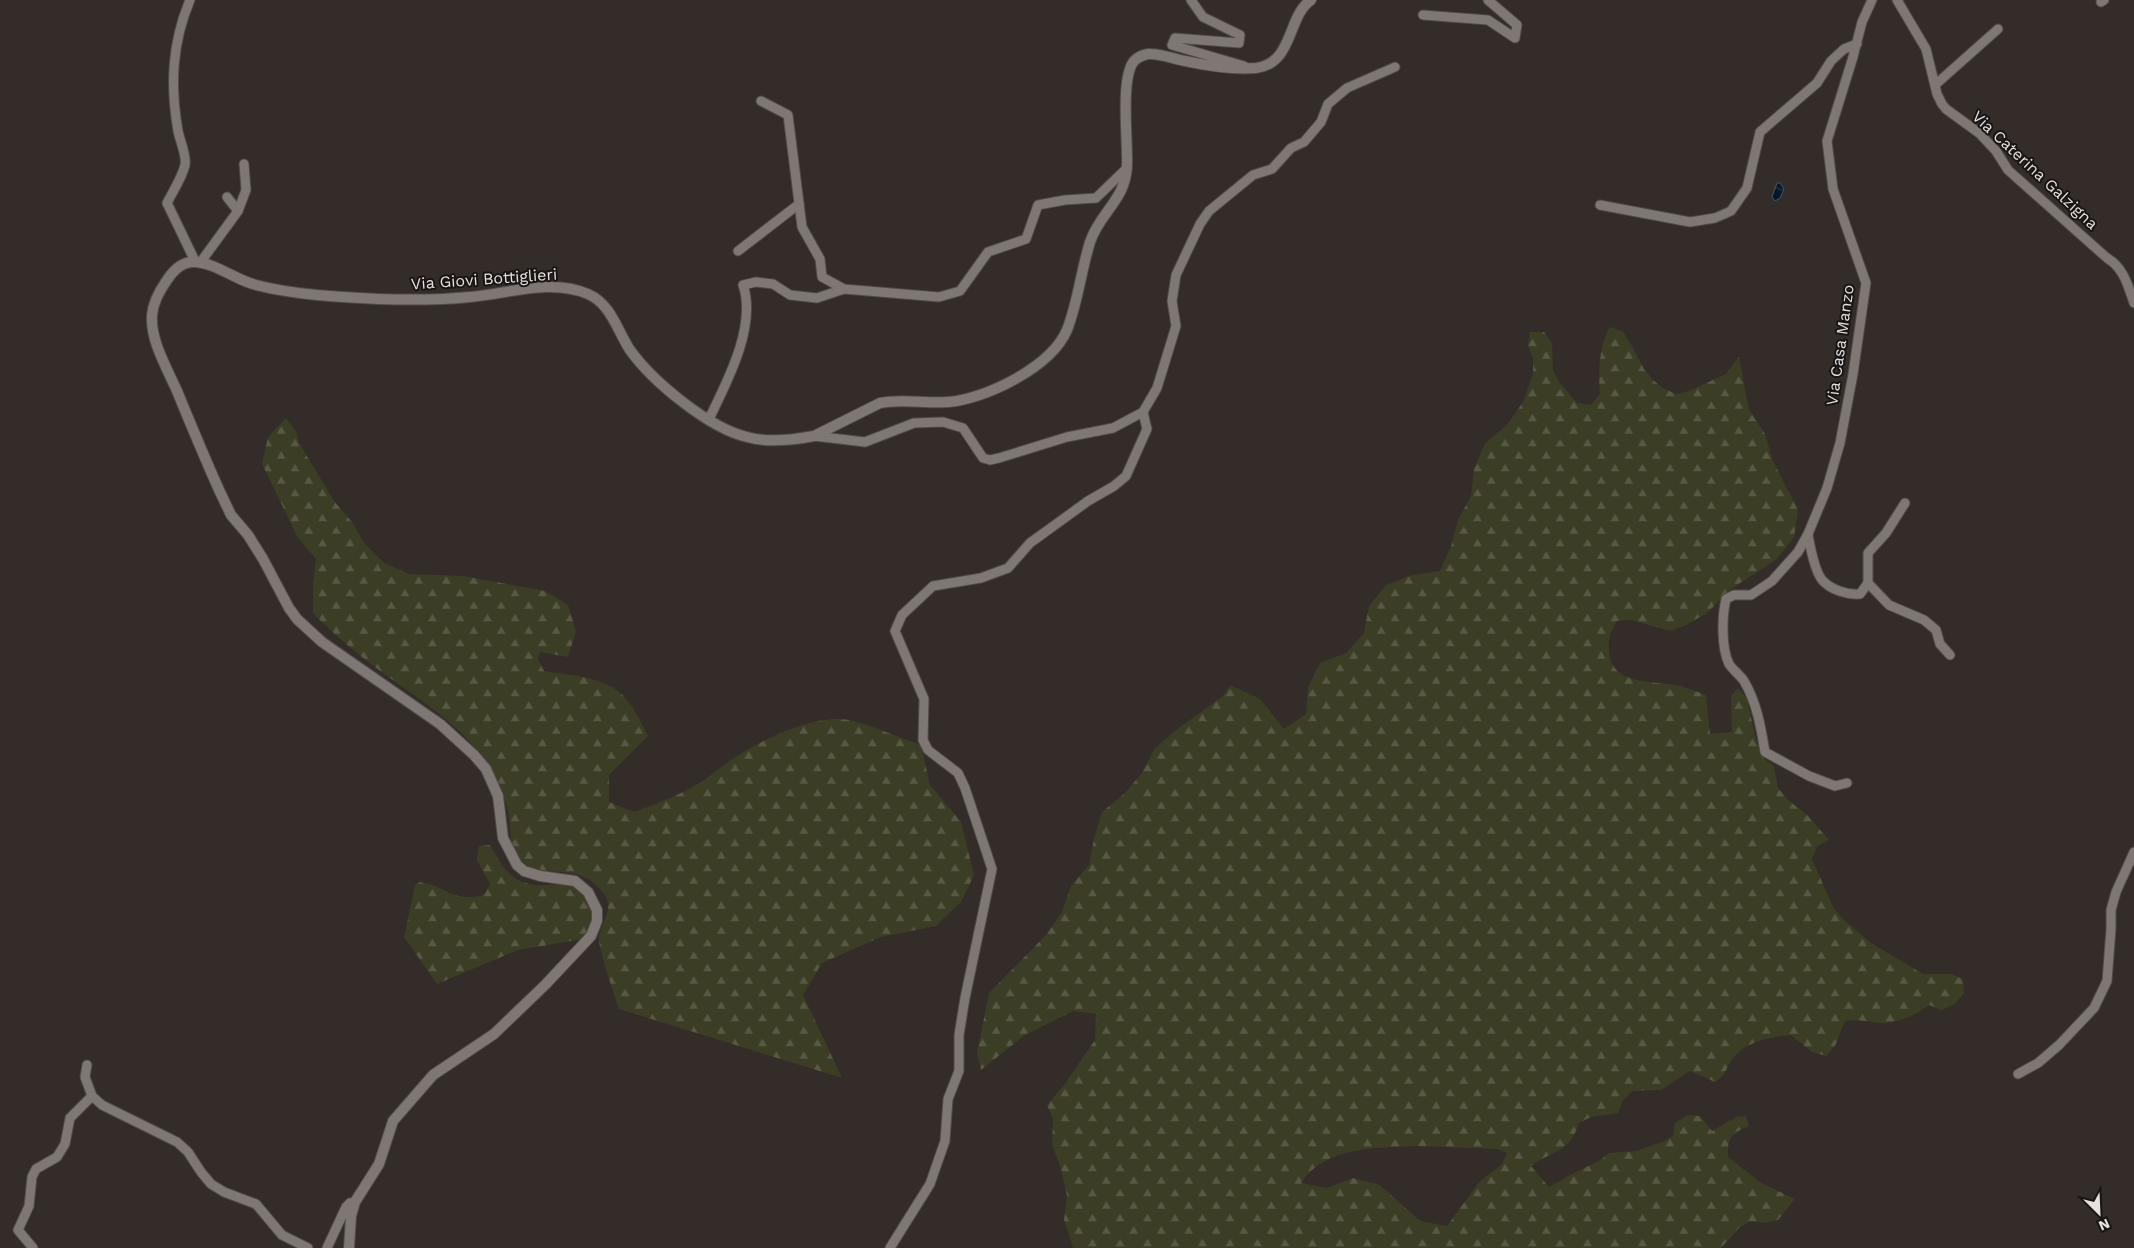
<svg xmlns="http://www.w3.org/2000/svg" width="2134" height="1248" viewBox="0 0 2134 1248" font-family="'Work Sans',sans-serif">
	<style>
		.forest { fill: url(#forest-firs); fill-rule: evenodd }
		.water { fill: url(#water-ripples); stroke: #485462 }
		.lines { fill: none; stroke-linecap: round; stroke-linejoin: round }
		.minor-casing { stroke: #504a48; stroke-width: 11 }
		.tertiary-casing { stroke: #504a48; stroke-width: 12 }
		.minor { stroke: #7f7773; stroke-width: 9 }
		.tertiary { stroke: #7f7773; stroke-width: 10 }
		.labels { text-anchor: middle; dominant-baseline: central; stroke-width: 4; stroke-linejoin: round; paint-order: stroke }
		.street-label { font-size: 16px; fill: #e7e2e0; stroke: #181514 }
	</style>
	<defs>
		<pattern id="forest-firs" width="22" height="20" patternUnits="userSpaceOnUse" patternTransform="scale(1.25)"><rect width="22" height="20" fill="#3b3d25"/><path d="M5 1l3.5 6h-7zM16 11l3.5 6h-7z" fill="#575944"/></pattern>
		<pattern id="water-ripples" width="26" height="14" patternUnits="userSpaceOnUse" patternTransform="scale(1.25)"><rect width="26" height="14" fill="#04172c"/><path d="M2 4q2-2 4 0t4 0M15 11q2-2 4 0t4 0" fill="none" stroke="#29384a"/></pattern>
	</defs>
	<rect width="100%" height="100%" fill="#332c29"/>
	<g class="forest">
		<path d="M1610,327L1623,332L1631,344L1644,369L1653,380L1663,388L1676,394L1689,391L1726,374L1739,357L1749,410L1765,434L1773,461L1798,510L1794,537L1777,559L1731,589L1707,613L1684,626L1670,631L1631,620L1617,621C1611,631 1608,638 1609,650C1610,687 1655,680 1681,686C1689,689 1698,692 1706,695L1710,734L1732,732L1731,696L1738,688L1747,699L1755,736L1763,758L1774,766L1778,788L1787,799L1808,816L1829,840L1817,846L1812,859L1834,909L1843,919L1871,943L1923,974H1951L1963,979L1964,993L1955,1004L1942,1010L1929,1005C1918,1014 1896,1024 1881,1023C1868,1022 1858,1019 1845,1021L1835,1046L1826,1056L1812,1052L1791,1035C1770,1037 1743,1042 1731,1061C1724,1072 1727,1074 1715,1082L1690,1071L1661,1090L1633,1091L1623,1100L1618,1113L1591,1117L1579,1123C1569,1154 1554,1149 1531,1166L1549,1187L1574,1173L1599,1161L1609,1153L1636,1151L1662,1142L1673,1136L1675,1123L1687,1115L1700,1116L1712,1131L1736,1117L1746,1116L1749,1126C1732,1133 1727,1137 1728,1157L1761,1183L1795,1199L1778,1220L1764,1223L1750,1221L1739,1228L1721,1248H1073L1064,1220L1067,1196L1061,1169L1052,1144L1053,1119L1047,1105L1064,1085L1095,1040L1096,1014L1073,1011L1025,1035L981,1070L977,1053L989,993L1047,934L1062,912L1071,886L1089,865L1094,839L1102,812L1124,794L1142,773L1155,748L1176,730L1222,697L1230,685L1260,699L1284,729L1306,714L1308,687L1320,663L1346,653L1364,633L1369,606L1386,585L1412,575L1440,571L1451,546L1458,520L1471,496L1474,469L1485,443L1507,425L1523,402L1533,374V358L1528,346L1530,332H1544L1552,343L1553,370L1559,382L1577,403L1591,405L1600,394C1598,372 1599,346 1610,327ZM1417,1146L1498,1149L1507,1153L1502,1164L1480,1181L1447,1226L1420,1221L1380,1185L1353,1178L1327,1188L1301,1183C1325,1146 1376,1148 1417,1146Z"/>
		<path d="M286,418L296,431L299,443L334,501L352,522L365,544L384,563L409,574L463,576L545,591L568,605L576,631L568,657L540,652L538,659L544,671C568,675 598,676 618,691C632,702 640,721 648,736L609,775V802L634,812C659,803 685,793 707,778C714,773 721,767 728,762C756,742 814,713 849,720C869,724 900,738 921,745L930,785L961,822L974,875L961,902L936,926L881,937L822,963L803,995L842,1078L619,1009C615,997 597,945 599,937C601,923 613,911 606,897C605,894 601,891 599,888C576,861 541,881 521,860C508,847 511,830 509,814C507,801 495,772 487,762C461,726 423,702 387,676C361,657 335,636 313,613V585L316,559L298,538L262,464L268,437Z"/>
		<path d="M490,845C499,860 505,875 523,882C549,893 575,869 590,907C595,920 591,928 583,939L518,950L437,984L404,937L415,885L420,882C448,886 451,903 484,895L490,884L477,860L479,846Z"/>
	</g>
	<path class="water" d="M1777,183H1780L1784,189L1780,198L1775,201L1772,197Z"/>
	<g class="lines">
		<defs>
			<g id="minor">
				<path d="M190,0C172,43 170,85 178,131C180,141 187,156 185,165C182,178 173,191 167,203L195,261"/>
				<path d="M1191,0L1203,17L1240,35L1239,43L1175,38L1172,45L1244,66"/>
				<path d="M1897,0L1926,49L1937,94L1942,104L1946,109L1979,133L1996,151L2008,170L2107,258C2124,268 2128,286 2134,303"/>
				<path d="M2101,2L2104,0"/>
				<path d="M1423,15L1488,20L1515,38L1517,25L1488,0"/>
				<path d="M1935,85L1998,29"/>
				<path d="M761,101L788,115L802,227L820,259L822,277L844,289L939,297L960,291L988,252L1026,239L1038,205L1065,200L1096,198L1127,168"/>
				<path d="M227,197L238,211"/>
				<path d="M1600,205L1690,222L1715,218L1731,211L1747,188L1760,132L1817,83L1831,61L1844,49L1857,44"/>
				<path d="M738,251L799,204"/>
				<path d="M200,263L238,211L246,190L244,164"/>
				<path d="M709,419C727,382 757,326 743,285L756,282L773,284L790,295L817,298L844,289"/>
				<path d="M814,436L865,442L914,423L943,422L963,428L983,458L990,460L999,458L1067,437L1113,428L1143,412L1157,388L1176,326L1172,301L1176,275L1200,224L1209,211L1253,175L1272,169L1291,148L1304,142L1321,122L1328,104L1347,88L1395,67"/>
				<path d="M1905,503L1886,533L1868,553V583L1889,605L1924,620L1936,630L1940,644L1950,655"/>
				<path d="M1808,535C1810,546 1815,573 1823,581C1832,590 1847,595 1860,594L1868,583"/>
				<path d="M1847,783L1835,786L1809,776L1765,752C1761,728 1757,703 1744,681C1740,675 1733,670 1729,664C1721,647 1722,616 1726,599L1734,595H1751L1772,581L1798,552L1808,534L1827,488L1840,443L1853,374L1866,283L1833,189L1827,141L1853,57L1862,22L1872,0"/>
				<path d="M87,1065L85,1077L92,1096"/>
				<path d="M2018,1074L2038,1063L2059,1045L2094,1008L2107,981L2111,929V910L2116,892L2134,852"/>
				<path d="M33,1248L18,1230L29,1206L32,1177L36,1169L57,1157L65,1144L70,1118L92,1096L102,1105L177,1142L188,1152L201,1172L211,1184L224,1192L256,1204L282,1235L308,1248"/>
				<path d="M327,1248L346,1207L350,1203L355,1202"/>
				<path d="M890,1248L930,1184L945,1141L948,1099L959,1071V1035L965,998L992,869L965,788L958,773L928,750L923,740L924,699L895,631L902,615L933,586L981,578L1008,568L1030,543L1088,501L1114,486L1126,476L1147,429L1143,412"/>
			</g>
			<path id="tertiary" d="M349,1248L351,1216L355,1202L379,1164L393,1121L433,1075L494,1034L545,985L591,936L597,921V910L588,892L575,881L540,876L524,871L517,865L503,838L498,796L486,769L474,755L440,724L322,642L297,619L289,608L263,559L248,535L231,515L220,492C205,459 191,425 177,391C167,368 150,340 152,315C153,302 160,290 167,280C173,271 182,262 193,262C215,262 235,280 256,285C294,295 340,297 379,299C409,300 440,300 470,297C508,294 550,278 588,294C611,304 617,330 630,350C653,382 709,428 747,437C768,443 793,440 814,436L880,403C902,398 925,404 948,402C986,399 1051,367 1067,330C1078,302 1081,271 1090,242C1100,212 1126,200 1127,165C1128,141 1120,78 1134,61C1138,57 1143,55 1148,54C1160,53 1173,59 1185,61C1208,66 1232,70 1256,68C1294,63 1287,16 1311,0"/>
		</defs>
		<use href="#minor" class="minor-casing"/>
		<use href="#tertiary" class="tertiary-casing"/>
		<use href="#minor" class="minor"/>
		<use href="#tertiary" class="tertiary"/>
	</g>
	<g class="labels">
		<g class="street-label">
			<text transform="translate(2035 170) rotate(43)">Via Caterina Galzigna</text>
			<text transform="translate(484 279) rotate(-4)">Via Giovi Bottiglieri</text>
			<text transform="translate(1840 345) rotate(-82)">Via Casa Manzo</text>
		</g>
	</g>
	<g transform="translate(2099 1213) rotate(156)" stroke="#181514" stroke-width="4" paint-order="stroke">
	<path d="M0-4L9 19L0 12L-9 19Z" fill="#e7e2e0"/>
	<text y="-8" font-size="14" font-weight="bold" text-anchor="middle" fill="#e7e2e0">N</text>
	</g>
</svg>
